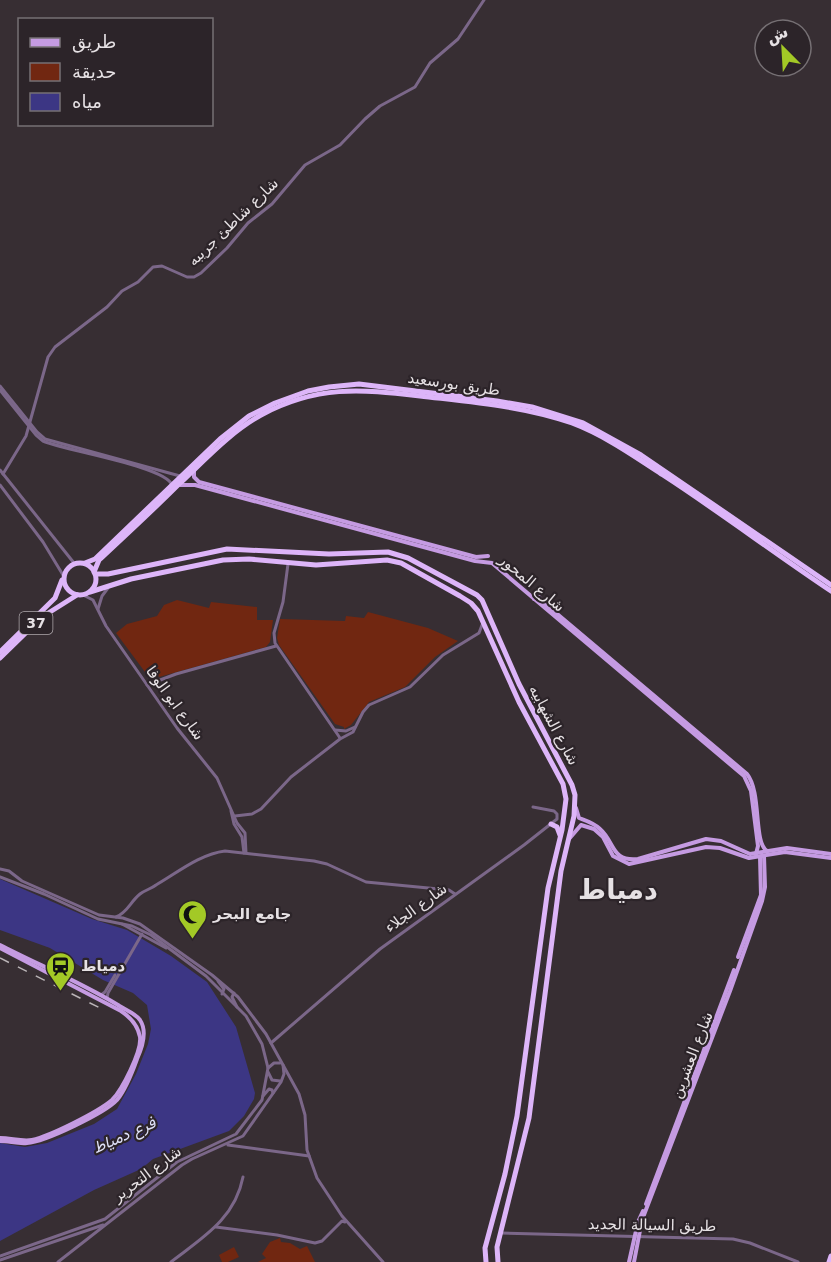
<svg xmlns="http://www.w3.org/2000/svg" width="831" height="1262" viewBox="0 0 831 1262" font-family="'DejaVu Sans',Vazirmatn,sans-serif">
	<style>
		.green { fill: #712711 }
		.water { fill: #3c3684 }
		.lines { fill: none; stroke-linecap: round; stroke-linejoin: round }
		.minor { stroke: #7b6789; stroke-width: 3 }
		.major { stroke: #c59be2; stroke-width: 4 }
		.highway { stroke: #ddb5f9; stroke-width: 5 }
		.rail { stroke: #b9b3b6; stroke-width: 1.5; stroke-dasharray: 10 10; stroke-linecap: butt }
		.labels { text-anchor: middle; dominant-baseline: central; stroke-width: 4.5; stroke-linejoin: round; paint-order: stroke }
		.shield { fill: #2c2429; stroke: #aea8ac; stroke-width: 1.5 }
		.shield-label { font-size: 14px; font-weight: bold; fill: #e6e1e4 }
		.street-label { font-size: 15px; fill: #e6e1e4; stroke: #2c2429 }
		.poi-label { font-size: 15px; font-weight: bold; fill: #e6e1e4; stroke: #2c2429; text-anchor: start }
		.water-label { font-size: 16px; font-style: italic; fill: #e0e2f9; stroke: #2c2429 }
		.town-label { font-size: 27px; font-weight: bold; fill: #e6e1e4; stroke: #2c2429 }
	</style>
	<rect width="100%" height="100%" fill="#372e33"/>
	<g class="green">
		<path d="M177,600L209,608L211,602L257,607V620H273L270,642L266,647L159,677L156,671L145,672L116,633L127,624L157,616L164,605Z"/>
		<path d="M368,612L428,628L458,641L435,657L405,687L369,702L351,725L344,729V727L335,724L279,645L277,638L280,619L345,621L346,616L364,618Z"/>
		<path d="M280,1238L281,1242L290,1243L300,1249L307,1246L315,1262H258L266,1258L262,1254L270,1242Z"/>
		<path d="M234,1247L239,1257L228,1262H222L219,1255Z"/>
	</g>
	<path class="water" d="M0,879L92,919L127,930L171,956L207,982L236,1027L255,1093L254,1099L244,1116L229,1131L153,1159L141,1169L94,1190L0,1241V1143L25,1147L47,1143L94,1124L117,1109L136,1074L148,1044L151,1029L147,1005L133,993L103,980L50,948L0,930Z"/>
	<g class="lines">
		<g class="minor">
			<path d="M0,386L37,432L45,439L180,476"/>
			<path d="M0,390L36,435L43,441C66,451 165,466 172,485"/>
			<path d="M0,470L74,563"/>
			<path d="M3,474L26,436L48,357L55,347L107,307L122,291L138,282L153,267L162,266L187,277H194L201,273L227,248L248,223L272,204L305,165L340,145L365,119L380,106L415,87L430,63L458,39L484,0"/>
			<path d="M0,485L43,542L63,575"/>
			<path d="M288,564L283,602L274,633L275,643L340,738"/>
			<path d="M83,595L93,600L106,626L177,728L217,778L237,823L245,833L246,853"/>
			<path d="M98,609L102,596L108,588"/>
			<path d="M147,685L176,674L276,646"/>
			<path d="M335,730L346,731L355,727"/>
			<path d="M231,811L234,824L242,837L244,853"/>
			<path d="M235,816L252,814L261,809L291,777L340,739L353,732L363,712L369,705L410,687L443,655L479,633L482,625"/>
			<path d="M0,869L9,871L22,881L99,915L123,918L140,924L212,975L238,997L266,1034L299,1094L305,1115L307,1150L317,1178L342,1216L383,1262"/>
			<path d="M0,877L44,894L98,919L132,926L151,935L206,976L246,1016L262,1044L268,1068L262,1100L236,1134L177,1162L105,1219L0,1256"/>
			<path d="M116,917C128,912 130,902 140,894C145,890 151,889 156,885C177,873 200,854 225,851L314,861L327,864L366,882L449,890L455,894"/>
			<path d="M122,924L166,948"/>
			<path d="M218,981L224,989L222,994"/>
			<path d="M234,993L232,997L237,1007"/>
			<path d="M101,995L105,992L115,975"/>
			<path d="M107,998L108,993L142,934"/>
			<path d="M271,1043L380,949L524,845L557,819V814L554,811L533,807"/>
			<path d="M268,1068L274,1063H280"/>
			<path d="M268,1072L272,1080L280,1081"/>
			<path d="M263,1096L269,1089L272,1090L273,1093"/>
			<path d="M228,1145L309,1156"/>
			<path d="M216,1227L277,1235L315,1243L322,1241L342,1221L345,1222"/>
			<path d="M501,1233L733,1239L750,1243L798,1262"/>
			<path d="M0,1260L103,1225"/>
			<path d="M58,1262L182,1165L192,1159L243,1136L281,1082L284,1074L283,1065"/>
			<path d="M171,1262C202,1238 235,1219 243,1177"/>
		</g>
		<g class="major">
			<path d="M194,470V477L199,482L476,557L488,556"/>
			<path d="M180,485H195L475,561L492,563L744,776L751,791L758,846L756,854"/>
			<path d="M534,599L539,597L543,602L747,774C762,793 753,842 767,851"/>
			<path d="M576,808L579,818C587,821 594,823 600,829C615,842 611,862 638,859L706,839L721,841L750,854L787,848L831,854"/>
			<path d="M569,839L581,825L594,829L603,837L613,856L629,864L706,847L720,848L749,858L785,852L831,858"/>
			<path d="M0,945C39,965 80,982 118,1005C125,1010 135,1013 140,1020C148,1032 142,1048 137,1059C132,1073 126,1089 117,1100C105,1113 45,1142 27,1143C18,1144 9,1141 0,1141"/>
			<path d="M0,948L121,1011C130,1017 138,1026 140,1037C142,1051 122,1090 112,1100C98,1112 50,1136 32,1140C22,1142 11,1138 0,1138"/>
			<path d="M738,957L761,895L760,857"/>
			<path d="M646,1204L734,970"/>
			<path d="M629,1262L638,1222L643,1211"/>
			<path d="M634,1262L642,1220L730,991L762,901L765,887L764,856"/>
		</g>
		<g class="highway">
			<circle cx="80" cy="579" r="16"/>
			<path d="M85,563L95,559L220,439L249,416L275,403L308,391L329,387L359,384L497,401L532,407L583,423L641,455L831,585"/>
			<path d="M94,572L99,560C126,535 152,511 178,485C205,460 229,433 261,415C317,385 360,389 420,396C471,402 523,406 572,423C604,435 634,456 663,475C720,512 774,553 831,591"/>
			<path d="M95,574H108L227,549L329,554L388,552L408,558L477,595L482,600L519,684L572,785L575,795L574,816L561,871L529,1118L497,1247L498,1262"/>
			<path d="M90,592L131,579L223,560L249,559L316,565L387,560L401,563L460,596L471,603L478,611L519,702L563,784L566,799L562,830L548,888L517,1116L505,1174L485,1248L486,1262"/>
			<path d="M0,652L55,598L62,580"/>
			<path d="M0,658L42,617L77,595"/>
			<path d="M551,824L557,827L560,835"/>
			<path d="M829,1262L831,1256"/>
		</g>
		<path class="rail" d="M0,958L100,1008"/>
	</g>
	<defs>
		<symbol id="mosque-pin" viewBox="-11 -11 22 30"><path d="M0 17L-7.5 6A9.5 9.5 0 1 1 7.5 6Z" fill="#a3c926" stroke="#2c2429"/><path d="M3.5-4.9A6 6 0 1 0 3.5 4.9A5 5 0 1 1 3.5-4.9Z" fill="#111"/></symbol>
		<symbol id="station-pin" viewBox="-11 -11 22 30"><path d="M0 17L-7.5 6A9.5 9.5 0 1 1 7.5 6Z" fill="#a3c926" stroke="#2c2429"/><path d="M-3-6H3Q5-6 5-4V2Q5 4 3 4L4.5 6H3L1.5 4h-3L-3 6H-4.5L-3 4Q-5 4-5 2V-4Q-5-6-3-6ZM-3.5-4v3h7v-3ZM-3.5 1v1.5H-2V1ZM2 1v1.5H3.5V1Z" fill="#111"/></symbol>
	</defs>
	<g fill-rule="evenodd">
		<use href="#mosque-pin" x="176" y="898" width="33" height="45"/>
		<use href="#station-pin" x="44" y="950" width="33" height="45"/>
	</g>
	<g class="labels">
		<rect class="shield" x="19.5" y="612" width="33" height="22" rx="4.5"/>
		<g class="shield-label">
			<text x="36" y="623">37</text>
		</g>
		<g class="street-label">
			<text transform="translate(233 222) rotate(-44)">شارع شاطئ جريبه</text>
			<text transform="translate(454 384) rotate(8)">طريق بورسعيد</text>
			<text transform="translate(532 583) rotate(40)">شارع المحور</text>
			<text transform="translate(175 703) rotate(54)">شارع ابو الوفا</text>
			<text transform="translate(554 725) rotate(62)">شارع الشهابيه</text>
			<text transform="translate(416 908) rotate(-36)">شارع الجلاء</text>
			<text transform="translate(692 1055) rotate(-69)">شارع العشرين</text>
			<text transform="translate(147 1174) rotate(-37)">شارع التحرير</text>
			<text transform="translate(652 1225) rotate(1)">طريق السيالة الجديد</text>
		</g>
		<g class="poi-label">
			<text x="213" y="914">جامع البحر</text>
			<text x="81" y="966">دمياط</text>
		</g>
		<g class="water-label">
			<text transform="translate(124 1135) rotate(-24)">فرع دمياط</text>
		</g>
		<g class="town-label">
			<text x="618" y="889">دمياط</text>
		</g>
	</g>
	<rect x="18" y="18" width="195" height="108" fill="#2c2429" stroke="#767074" stroke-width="1.5"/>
	<rect x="30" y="38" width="30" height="9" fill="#c59be2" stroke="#767074" stroke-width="1.5"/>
	<text x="72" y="48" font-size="18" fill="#e6e1e4">طريق</text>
	<rect x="30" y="63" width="30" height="18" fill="#712711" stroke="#767074" stroke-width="1.5"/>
	<text x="72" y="78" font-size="18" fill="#e6e1e4">حديقة</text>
	<rect x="30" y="93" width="30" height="18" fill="#3c3684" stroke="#767074" stroke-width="1.5"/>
	<text x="72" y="108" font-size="18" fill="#e6e1e4">مياه</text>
	<g transform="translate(783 48) rotate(336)"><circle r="28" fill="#2c2429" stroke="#767074" stroke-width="1.5"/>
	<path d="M0-4.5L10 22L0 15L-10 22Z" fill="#a3c926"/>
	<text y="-9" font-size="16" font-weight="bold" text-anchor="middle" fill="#e6e1e4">ش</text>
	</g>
</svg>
